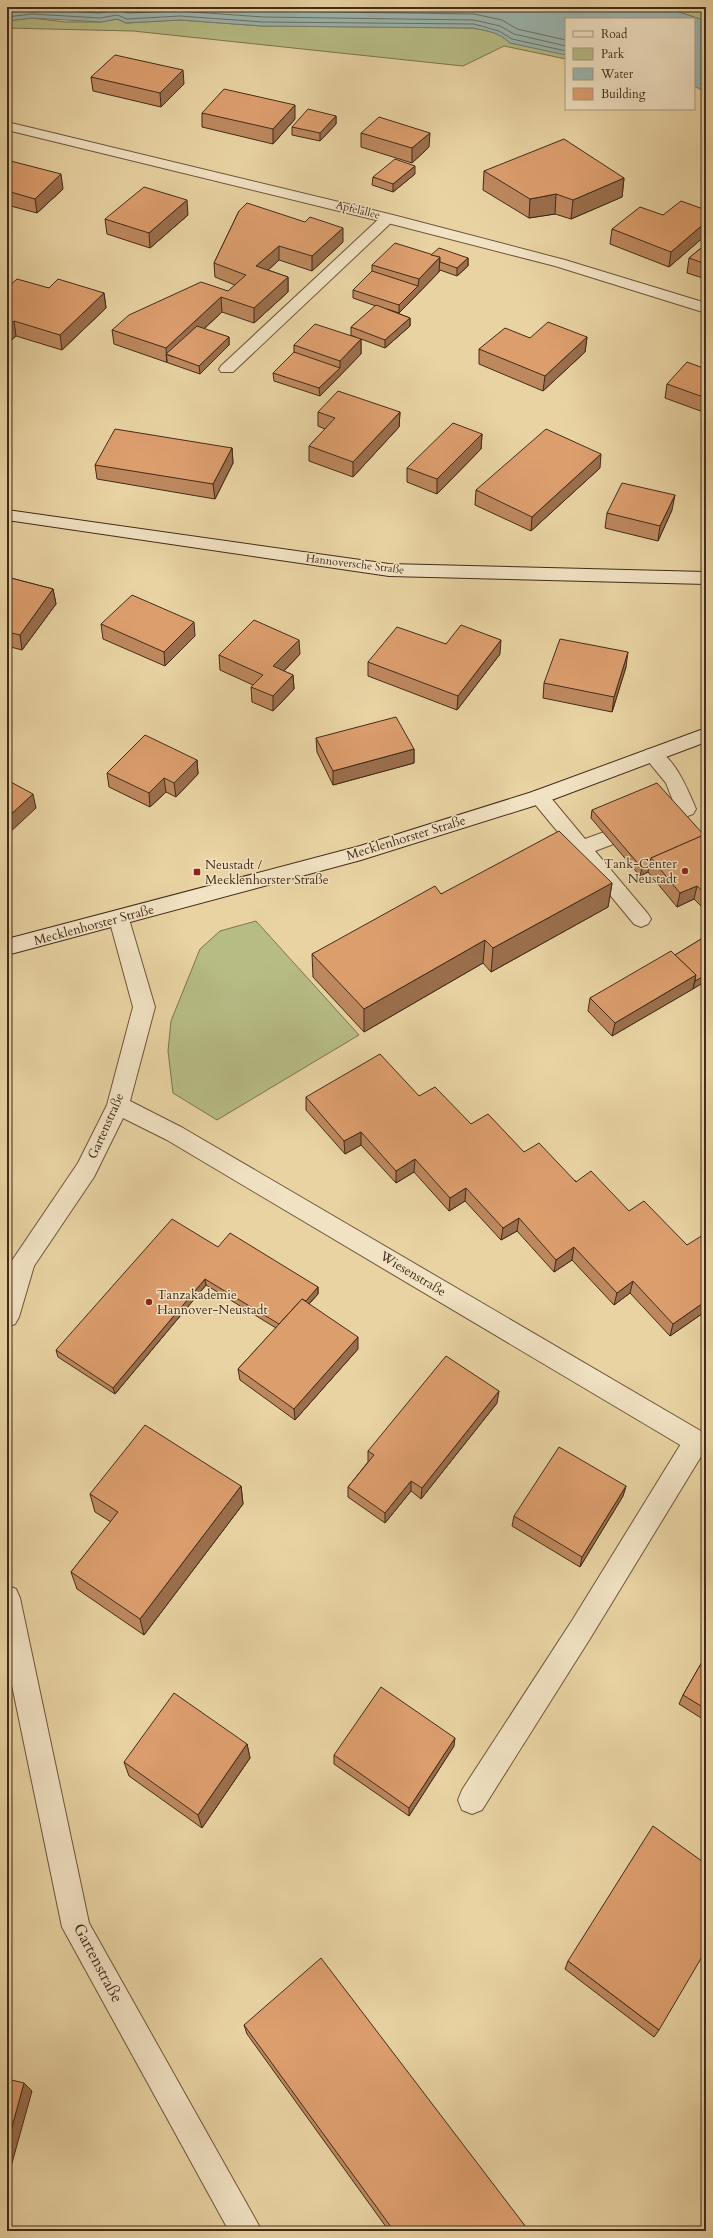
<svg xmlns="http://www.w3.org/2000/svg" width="713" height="2238" viewBox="0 0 713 2238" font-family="Cardo,serif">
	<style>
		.green { fill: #b7bc85; stroke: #7c744f }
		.water { fill: #9bb6b0; stroke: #777e74 }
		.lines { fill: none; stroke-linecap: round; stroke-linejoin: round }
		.shore { stroke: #6e7064; stroke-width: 1 }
		.service-casing { stroke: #6c553c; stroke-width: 2 }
		.minor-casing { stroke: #6c553c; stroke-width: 2 }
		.secondary-casing { stroke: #422b19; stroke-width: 2 }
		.service { fill: #f1e2c3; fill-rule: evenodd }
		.minor { fill: #f1e2c3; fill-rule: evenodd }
		.secondary { fill: #f1e2c3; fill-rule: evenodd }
		.wall { fill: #be885f; stroke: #422b19 }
		.shaded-wall { fill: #9b6f4d; stroke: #422b19 }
		.building { fill: #dd9e6e; stroke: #422b19 }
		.poi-dot { fill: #8f2418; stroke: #f1e2c3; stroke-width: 1.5 }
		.labels { text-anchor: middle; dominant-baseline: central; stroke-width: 3; stroke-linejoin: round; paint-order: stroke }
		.far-street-label { font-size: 11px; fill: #422b19; stroke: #f1e2c3 }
		.street-label { font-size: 13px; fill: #422b19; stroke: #f1e2c3 }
		.poi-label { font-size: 13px; fill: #422b19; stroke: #f1e2c3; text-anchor: start }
		.near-street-label { font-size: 16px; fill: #422b19; stroke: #f1e2c3 }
	</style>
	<rect width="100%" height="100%" fill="#e9d3a3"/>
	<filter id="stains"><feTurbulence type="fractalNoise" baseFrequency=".005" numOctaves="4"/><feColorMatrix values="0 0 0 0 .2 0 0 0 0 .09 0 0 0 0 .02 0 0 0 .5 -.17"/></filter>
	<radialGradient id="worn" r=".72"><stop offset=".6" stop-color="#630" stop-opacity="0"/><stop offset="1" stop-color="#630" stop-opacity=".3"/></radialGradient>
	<g class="green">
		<path d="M664,7H706V21Z"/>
		<path d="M32,18L65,22H101L117,19L126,23L180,20L262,26L473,28C487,31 499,32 510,43L566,54V59L504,46L463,66L133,31L7,28V21Z"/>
		<path d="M256,921L359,1035L217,1120L173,1093L168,1051L171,1021L200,949L220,931Z"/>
	</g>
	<path class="water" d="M7,7H664L706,21V92L694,86V19H566V55L510,43C499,32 487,31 473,28L262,26L180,20L126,23L117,19L101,22L32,18L7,21Z"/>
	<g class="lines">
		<g class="shore">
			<path d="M204,7L263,11L474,14L502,20L517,29L566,40"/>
			<path d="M7,12L32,9L99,13L117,10L128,13L180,11L263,17L474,20L500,26L514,34L566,46"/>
			<path d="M7,17L32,14L100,18L117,15L127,19L180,16L263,22L474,24L499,31L512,39L566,51"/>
		</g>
		<defs>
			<g id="service">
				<path d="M388,214L395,218L393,221L233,372H221L219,369L221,366L383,215Z"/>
				<path d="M653,748C674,755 688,790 696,809L693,814L595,851L648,914L651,919L648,924L641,927L634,924L529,797L532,792L539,790L546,792L585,839L675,806L666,783L643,755L646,750Z"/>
				<path d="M696,1431L705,1434V1450L591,1637L482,1810L472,1814L462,1810L458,1800L462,1790L573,1619L687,1434Z"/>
			</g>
			<g id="minor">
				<path d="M7,122L393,215L565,260L706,303V313L555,266L384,222L7,130Z"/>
				<path d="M119,911L126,914L129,919L155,1007L130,1101L183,1128L706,1434V1458L697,1455L167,1140L123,1118L94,1177L34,1266L19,1317L15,1324L7,1327V1277L11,1262L78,1163L107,1105L133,1007L109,919L112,914Z"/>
				<path d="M7,1585L16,1589L20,1598L89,1923L262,2231H229L62,1927L7,1661Z"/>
			</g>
			<g id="secondary">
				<path d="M7,510L389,564L706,572V584L389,576L7,520Z"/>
				<path d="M706,728V742L546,802L361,860L7,955V939L360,846L532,792Z"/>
			</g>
		</defs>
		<use href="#service" class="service-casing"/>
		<use href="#minor" class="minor-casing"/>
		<use href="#secondary" class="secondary-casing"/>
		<use href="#service" class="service"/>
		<use href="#minor" class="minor"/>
		<use href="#secondary" class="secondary"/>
	</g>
	<g class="wall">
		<path d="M91,77L184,84L161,107L93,91Z"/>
		<path d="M202,113L295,119L273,144L202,127Z"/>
		<path d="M336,116V124L320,141L292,135V127Z"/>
		<path d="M361,133L429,147L412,163L361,147Z"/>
		<path d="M7,160L63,189L37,213L7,205Z"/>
		<path d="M484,171L624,178L622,197L571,219L555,214L529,218L483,190Z"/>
		<path d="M415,174L393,192L372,185L373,177Z"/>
		<path d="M706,210V235L669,267L610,244L612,229L663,215Z"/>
		<path d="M239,211L343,242L312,271L279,260L268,270L288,277V292L254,323L222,312L204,329L229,337V345L200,374L114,344L112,330L228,291L235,285L215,277L214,263Z"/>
		<path d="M188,215L150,248L107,234L105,219Z"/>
		<path d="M706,244V279L687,273L689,258Z"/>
		<path d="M431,255L468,258V266L457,276L440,270L439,272L399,313L387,309L410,318V326L385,348L361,339V354L320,396L274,381L273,373L294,352V345L357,338L351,335V327L376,306L353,298V290L372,271V265Z"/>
		<path d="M7,288H49L104,293L106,308L62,350L16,336L8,343H7Z"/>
		<path d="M587,337L585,352L543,391L479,364V349L530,338Z"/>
		<path d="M706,369V413L665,398L667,384Z"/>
		<path d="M318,412H400L399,427L353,477L309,461V446L325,429L318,426Z"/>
		<path d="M482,434L481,449L437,494L407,482V468Z"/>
		<path d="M232,448L233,463L215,499L97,479L95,465Z"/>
		<path d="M600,468L531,531L475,505L476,490Z"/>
		<path d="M672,510L658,541L605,528L607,513Z"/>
		<path d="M7,577L53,589L56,604L22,650L7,646Z"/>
		<path d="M101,624L195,636L165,666L103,639Z"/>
		<path d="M446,644L500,654L457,710L368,676V662Z"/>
		<path d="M300,654L284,671L293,675L294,689L273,711L252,702L251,687L253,685L220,670L219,655Z"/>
		<path d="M626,667L612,712L543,698L544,683Z"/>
		<path d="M316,738L414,749V763L333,785L317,752Z"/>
		<path d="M197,760L198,774L176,797L166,792L150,807L109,787L107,773Z"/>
		<path d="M592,810L704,835L706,834V911L694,899L677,907L648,872L640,876L591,818Z"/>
		<path d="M612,883L608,907L491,972L483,963L364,1032L313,977L312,954L441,894Z"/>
		<path d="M706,936V981L612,1036L588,1011L590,998L675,955Z"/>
		<path d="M419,1096L471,1124L524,1152L629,1211L687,1245L706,1238V1311L670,1336L630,1293L614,1305L572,1260L554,1272L517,1231L501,1240L465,1201L449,1211L414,1172L396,1183L361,1145L345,1154L306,1110V1097Z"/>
		<path d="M218,1247L318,1287V1294L309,1304L358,1349L295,1420L240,1380L238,1369L276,1328L206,1285L115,1394L58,1357L56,1350Z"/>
		<path d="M497,1403L421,1499L411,1491L385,1523L348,1497V1487L368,1462V1451Z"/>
		<path d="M241,1486L243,1504L144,1635L77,1589L71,1572L111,1522L95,1512L90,1494Z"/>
		<path d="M626,1486L623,1496L580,1567L512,1526L514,1516Z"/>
		<path d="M706,1655V1721L679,1704L683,1695Z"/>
		<path d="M247,1744L250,1758L202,1828L129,1776L124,1762Z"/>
		<path d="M454,1746L409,1816L334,1764V1755Z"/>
		<path d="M568,1961L659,2030L654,2037L565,1969Z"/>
		<path d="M244,2025L529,2231H389L247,2034Z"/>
	</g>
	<g class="shaded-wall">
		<path d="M183,70L184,84L161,107L160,93Z"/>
		<path d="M295,105V119L273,144V129Z"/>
		<path d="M336,116V124L320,141V133Z"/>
		<path d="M430,133L429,147L412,163V148Z"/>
		<path d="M415,166V174L393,192V184Z"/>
		<path d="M61,174L63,189L37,213L35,199Z"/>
		<path d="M624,178L622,197L571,219L573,200Z"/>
		<path d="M556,194L555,214L529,218L530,199Z"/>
		<path d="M187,200L188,215L150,248L149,233Z"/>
		<path d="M706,222V235L669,267L671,252Z"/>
		<path d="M343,228V242L312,271V256Z"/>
		<path d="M279,246V260L256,281V266Z"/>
		<path d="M440,257L439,272L399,313V305L418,286L419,279Z"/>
		<path d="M468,258V266L457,276V268Z"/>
		<path d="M288,277V292L254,323V308Z"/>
		<path d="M104,293L106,308L62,350L60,335Z"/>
		<path d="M221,297L222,312L173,357L166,354L167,362L166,348Z"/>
		<path d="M410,318V326L385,348V340Z"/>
		<path d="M14,321L16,336L8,343L7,335V327Z"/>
		<path d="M229,337V345L200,374L199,366Z"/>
		<path d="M587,337L585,352L543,391L545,376Z"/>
		<path d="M361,339V354L320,396L319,388L340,368V361Z"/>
		<path d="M400,412L399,427L353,477V462Z"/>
		<path d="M482,434L481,449L437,494V479Z"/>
		<path d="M232,448L233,463L215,499L213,484Z"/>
		<path d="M601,454L600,468L531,531L532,517Z"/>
		<path d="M675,495L672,510L658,541L660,526Z"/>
		<path d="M53,589L56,604L22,650L20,635Z"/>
		<path d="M194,622L195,636L165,666L164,652Z"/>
		<path d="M299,640L300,654L274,681L273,666Z"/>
		<path d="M501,640L500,654L457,710L458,696Z"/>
		<path d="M628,652L626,667L612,712L614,697Z"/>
		<path d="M293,675L294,689L273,711V696Z"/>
		<path d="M414,749V763L333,785V771Z"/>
		<path d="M197,760L198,774L176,797L174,783Z"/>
		<path d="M164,778L166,792L150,807L149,793Z"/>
		<path d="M33,794L36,808L7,835V818Z"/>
		<path d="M649,865L648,872L640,876L642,868Z"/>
		<path d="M612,883L608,907L491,972L493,948Z"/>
		<path d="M697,886L694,899L677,907L680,893Z"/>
		<path d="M485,940L483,963L364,1032V1009Z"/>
		<path d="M696,975L693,989L612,1036L615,1023Z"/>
		<path d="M706,975V981L693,989L695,981Z"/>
		<path d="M361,1132V1145L345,1154L344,1141Z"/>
		<path d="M415,1159L414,1172L396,1183V1171Z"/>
		<path d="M466,1188L465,1201L449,1211L450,1198Z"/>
		<path d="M519,1218L517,1231L501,1240L503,1228Z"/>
		<path d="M574,1247L572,1260L554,1272L556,1260Z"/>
		<path d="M205,1279L206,1285L115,1394L113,1388Z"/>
		<path d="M633,1281L630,1293L614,1305L617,1293Z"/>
		<path d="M318,1287V1294L283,1332V1326Z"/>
		<path d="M706,1301V1311L670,1336L673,1324Z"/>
		<path d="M358,1337V1349L295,1420L294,1409Z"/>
		<path d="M499,1391L497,1403L421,1499L422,1488Z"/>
		<path d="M411,1481V1491L385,1523V1513Z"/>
		<path d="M241,1486L243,1504L144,1635L140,1619Z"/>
		<path d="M626,1486L623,1496L580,1567L582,1557Z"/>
		<path d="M455,1738L454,1746L409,1816V1808Z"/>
		<path d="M247,1744L250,1758L202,1828L198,1815Z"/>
		<path d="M24,2083L32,2091L7,2181V2145Z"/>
	</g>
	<g class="building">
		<path d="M115,55L183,70L160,93L91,77Z"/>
		<path d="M224,89L295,105L273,129L202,113Z"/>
		<path d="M308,109L336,116L320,133L292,127Z"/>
		<path d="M379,117L430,133L412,148L361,133Z"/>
		<path d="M564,139L624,178L573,200L556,194L530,199L484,171Z"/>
		<path d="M395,159L415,166L393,184L373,177Z"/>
		<path d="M7,160L61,174L35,199L7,191Z"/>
		<path d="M144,187L187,200L149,233L105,219Z"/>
		<path d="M681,201L706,210V222L671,252L612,229L640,207L663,215Z"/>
		<path d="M247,203L305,222L310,217L343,228L312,256L279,246L256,266L288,277L254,308L221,297L166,348L112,330L129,315L201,282L228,291L246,275L214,263L239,211Z"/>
		<path d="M395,243L440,257L419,279L372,265Z"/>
		<path d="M706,244V264L689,258Z"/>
		<path d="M439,248L468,258L457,268L440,262V257L431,255Z"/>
		<path d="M372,271L418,286L399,305L353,290Z"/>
		<path d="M17,279L49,288L58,279L104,293L60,335L14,321L7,327V288Z"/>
		<path d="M376,305L410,318L385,340L351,327Z"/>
		<path d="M548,322L587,337L545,376L479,349L505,328L530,338Z"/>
		<path d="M315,324L361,339L340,361L294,345Z"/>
		<path d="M197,326L229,337L199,366L166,354Z"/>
		<path d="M294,352L340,368L319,388L273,373Z"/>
		<path d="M687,362L706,369V398L667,384Z"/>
		<path d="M338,391L400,412L353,462L309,446L335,418L318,412Z"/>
		<path d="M453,423L482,434L437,479L407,468Z"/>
		<path d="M115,429L232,448L213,484L95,465Z"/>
		<path d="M546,429L601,454L532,517L476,490Z"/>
		<path d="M622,483L675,495L660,526L607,513Z"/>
		<path d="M7,577L53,589L20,635L7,632Z"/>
		<path d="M132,595L194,622L164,652L101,624Z"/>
		<path d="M254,620L299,640L273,666L293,675L273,696L251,687L263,675L219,655Z"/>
		<path d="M461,625L501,640L458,696L368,662L397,627L446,644Z"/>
		<path d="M560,639L628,652L614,697L544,683Z"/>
		<path d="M396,717L414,749L333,771L316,738Z"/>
		<path d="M145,735L197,760L174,783L164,778L149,793L107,773Z"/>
		<path d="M7,780L33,794L7,818Z"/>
		<path d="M657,783L704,835L651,858L649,865L642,868L592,810Z"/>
		<path d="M559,831L612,883L493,948L485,940L364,1009L312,954L435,886L441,894Z"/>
		<path d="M706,834V894L697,886L680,893L651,858Z"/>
		<path d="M706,936V975L695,981L696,975L675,955Z"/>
		<path d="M671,951L696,975L615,1023L590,998Z"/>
		<path d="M380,1054L419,1096L435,1087L471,1124L488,1114L524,1152L539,1143L576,1182L591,1171L629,1211L644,1201L687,1245L703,1235L706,1238V1301L673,1324L633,1281L617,1293L574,1247L556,1260L519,1218L503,1228L466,1188L450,1198L415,1159L396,1171L361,1132L344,1141L306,1097Z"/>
		<path d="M172,1219L218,1247L230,1233L318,1287L306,1301L302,1299L279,1324L205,1279L113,1388L56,1350Z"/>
		<path d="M302,1299L358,1337L294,1409L238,1369Z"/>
		<path d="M446,1356L499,1391L422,1488L411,1481L385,1513L348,1487L374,1455L368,1451Z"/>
		<path d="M145,1425L241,1486L140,1619L71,1572L118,1512L90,1494Z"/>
		<path d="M559,1447L626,1486L582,1557L514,1516Z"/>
		<path d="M706,1655V1709L683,1695Z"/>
		<path d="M381,1687L455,1738L409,1808L334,1755Z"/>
		<path d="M174,1693L247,1744L198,1815L124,1762Z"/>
		<path d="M653,1826L706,1864V1950L659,2030L568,1961Z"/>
		<path d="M321,1958L529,2231H394L244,2025Z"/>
		<path d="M7,2079L24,2083L7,2145Z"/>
	</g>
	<g class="poi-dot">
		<circle cx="685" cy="871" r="4"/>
		<rect x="193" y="868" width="8" height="8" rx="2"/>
		<circle cx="149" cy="1302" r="4"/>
	</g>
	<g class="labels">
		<g class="far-street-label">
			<text transform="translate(358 210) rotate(14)">Apfelallee</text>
			<text transform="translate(355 564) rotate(7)">Hannoversche Straße</text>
		</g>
		<g class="street-label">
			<text transform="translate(406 838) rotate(-17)">Mecklenhorster Straße</text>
			<text transform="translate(94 925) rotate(-15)">Mecklenhorster Straße</text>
			<text transform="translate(106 1126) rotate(-66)">Gartenstraße</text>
			<text transform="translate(413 1274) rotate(31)">Wiesenstraße</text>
		</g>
		<g class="poi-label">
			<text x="677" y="864" text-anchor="end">Tank-Center<tspan x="677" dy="15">Neustadt</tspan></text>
			<text x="205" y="865">Neustadt /<tspan x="205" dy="15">Mecklenhorster Straße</tspan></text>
			<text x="157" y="1295">Tanzakademie<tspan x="157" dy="15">Hannover-Neustadt</tspan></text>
		</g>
		<g class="near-street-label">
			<text transform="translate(98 1963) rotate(62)">Gartenstraße</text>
		</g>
	</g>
	<rect width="713" height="2238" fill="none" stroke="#e9d3a3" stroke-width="24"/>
	<rect x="8" y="8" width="697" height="2222" fill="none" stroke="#422b19" stroke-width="2"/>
	<rect x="12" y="12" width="689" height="2214" fill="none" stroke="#422b19"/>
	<rect x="565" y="18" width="130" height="92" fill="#f1e2c3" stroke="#ab997f"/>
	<rect x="573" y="31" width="20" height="6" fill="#f1e2c3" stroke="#ab997f"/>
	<text x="601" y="38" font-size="12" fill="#422b19">Road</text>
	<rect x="573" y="48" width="20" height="12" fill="#b7bc85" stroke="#ab997f"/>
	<text x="601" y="58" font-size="12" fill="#422b19">Park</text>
	<rect x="573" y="68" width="20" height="12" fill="#9bb6b0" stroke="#ab997f"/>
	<text x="601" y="78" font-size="12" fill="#422b19">Water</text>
	<rect x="573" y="88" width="20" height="12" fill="#dd9e6e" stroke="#ab997f"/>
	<text x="601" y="98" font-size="12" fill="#422b19">Building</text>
	<rect width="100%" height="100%" filter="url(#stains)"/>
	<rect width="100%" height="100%" fill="url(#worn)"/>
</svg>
